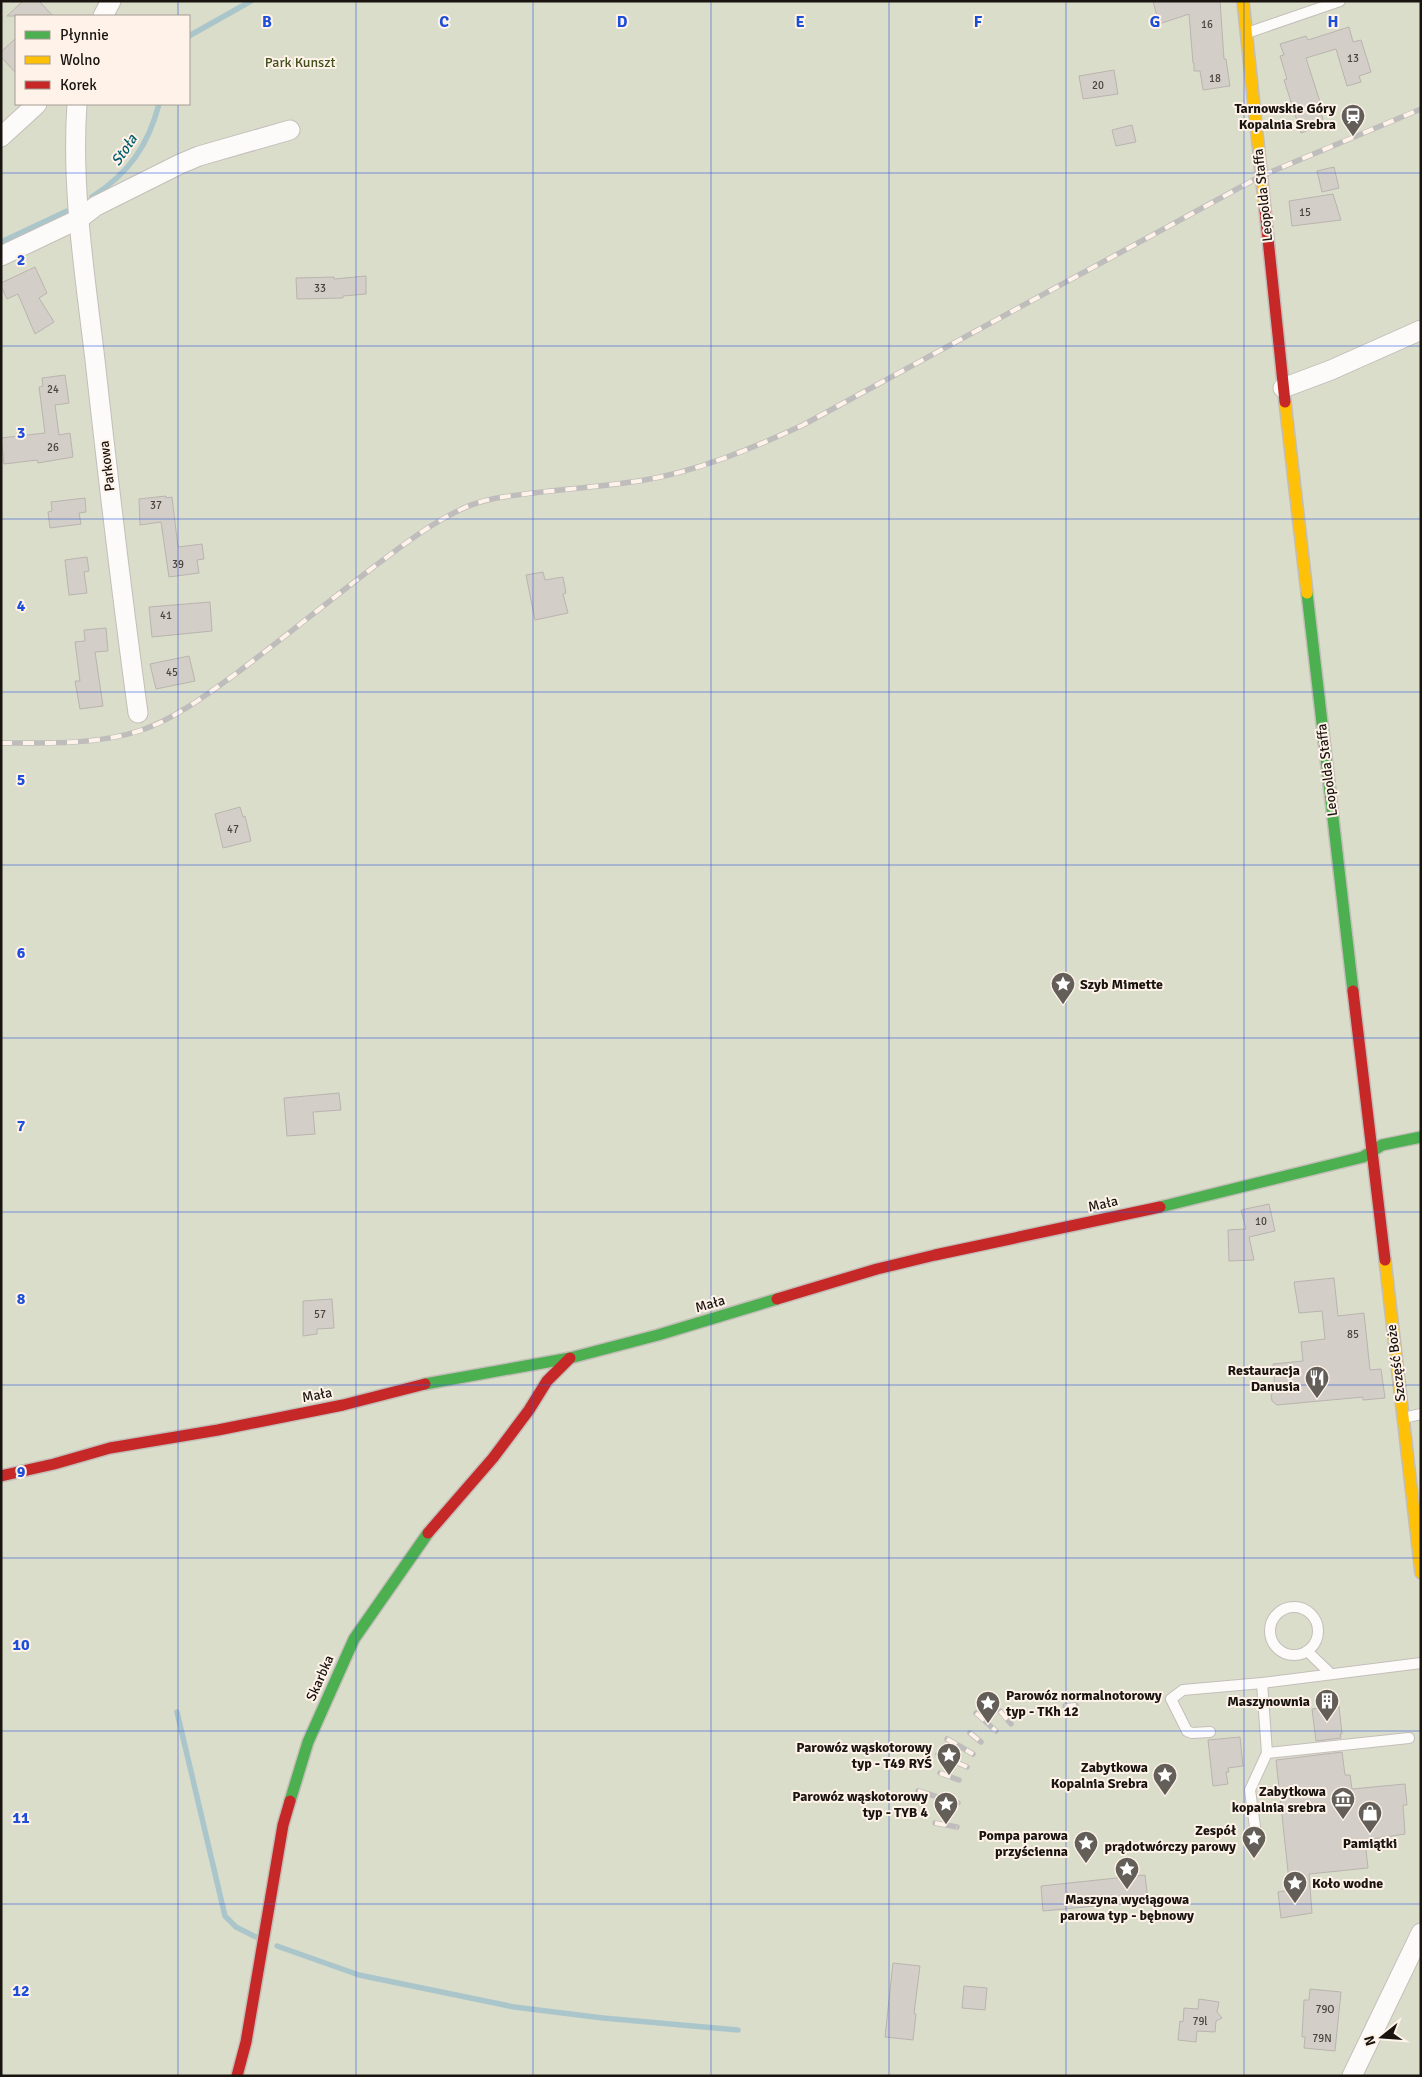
<svg xmlns="http://www.w3.org/2000/svg" width="1422" height="2077" viewBox="0 0 1422 2077" font-family="Signika,sans-serif">
	<style>
		.green { fill: #dbddcb; fill-rule: evenodd }
		.lines { fill: none; stroke-linecap: round; stroke-linejoin: round }
		.stream { stroke: #abc6cb; stroke-width: 5.5 }
		.building { fill: #d4cec8; stroke: #b9b4af }
		.lane-casing { stroke: #c4beb9; stroke-width: 12 }
		.street-casing { stroke: #c4beb9; stroke-width: 21 }
		.fast-casing { stroke: #c4beb9; stroke-width: 14 }
		.slow-casing { stroke: #c4beb9; stroke-width: 14 }
		.jam-casing { stroke: #c4beb9; stroke-width: 14 }
		.lane { stroke: #fcfbfa; stroke-width: 10 }
		.street { stroke: #fcfbfa; stroke-width: 19 }
		.fast { stroke: #4caf50; stroke-width: 11 }
		.slow { stroke: #ffc107; stroke-width: 11 }
		.jam { stroke: #c62828; stroke-width: 11 }
		.rail-casing { stroke: #bfbdbc; stroke-width: 5.5 }
		.rail { stroke: #fff3e9; stroke-width: 4; stroke-dasharray: 11; stroke-linecap: butt }
		.grid { fill: none; stroke: #1d4ed8; stroke-width: 1; stroke-opacity: 0.55 }
		.labels { text-anchor: middle; dominant-baseline: central; stroke-width: 4; stroke-linejoin: round; paint-order: stroke }
		.number-label { font-size: 11px; fill: #4a4440 }
		.park-label { font-size: 14px; fill: #41501d; stroke: #fff3e9 }
		.poi-label { font-size: 14px; font-weight: bold; fill: #191410; stroke: #fff3e9; text-anchor: end }
		.street-label { font-size: 14px; fill: #191410; stroke: #fff3e9 }
		.water-label { font-size: 15px; font-style: italic; fill: #035c6c; stroke: #fff3e9 }
		.grid-label { font-size: 16px; text-anchor: middle; font-weight: bold; fill: #1d4ed8; stroke: #fff3e9; stroke-width: 4; stroke-linejoin: round; paint-order: stroke }
	</style>
	<rect width="100%" height="100%" fill="#ede6df"/>
	<path class="green" d="M1,1H1421V2076H1ZM16,16H189V104H16Z"/>
	<g class="lines">
		<g class="stream">
			<path d="M189,36L251,1"/>
			<path d="M92,197C129,173 148,146 159,104"/>
			<path d="M1,242L67,211"/>
			<path d="M177,1712L225,1916L236,1927L256,1937"/>
			<path d="M277,1946L359,1975L514,2007L603,2018L738,2030"/>
		</g>
	</g>
	<g class="building">
		<path d="M23,1H39L53,16H7Z"/>
		<path d="M1153,1H1220L1224,59H1226L1230,86L1203,90L1200,71H1194V63H1193L1189,14L1159,24Z"/>
		<path d="M1349,27L1353,42L1361,40L1371,72L1359,76L1361,82L1347,86L1336,49L1306,58L1321,105H1319L1324,124L1301,133L1284,80L1287,79L1280,56L1284,55L1280,44L1306,36L1308,40Z"/>
		<path d="M16,38V73L1,57V52Z"/>
		<path d="M1114,70L1118,94L1083,99L1079,76Z"/>
		<path d="M1132,125L1136,142L1116,146L1112,130Z"/>
		<path d="M1334,167L1339,188L1322,192L1317,171Z"/>
		<path d="M1333,194L1341,220L1292,226L1289,201Z"/>
		<path d="M35,267L47,293L39,298L54,322L35,334L18,294L7,299L1,286V283Z"/>
		<path d="M366,276V294L343,296V298L297,299L296,278L334,277V279Z"/>
		<path d="M65,375L69,403L55,405L59,435L70,433L73,457L38,463L37,460L4,464L1,438L45,433L39,387L43,386L42,378Z"/>
		<path d="M166,496V498L172,497L178,547L202,544L204,559L197,560L199,573L169,577L161,522L140,525L139,499Z"/>
		<path d="M85,498L86,512L79,513L81,524L50,528L48,512L52,511L51,502Z"/>
		<path d="M87,557L89,571L84,572L87,593L69,595L65,560Z"/>
		<path d="M543,572L545,580L563,577L566,593L563,594L568,613L535,620L526,575Z"/>
		<path d="M210,602L212,631L152,637L149,607Z"/>
		<path d="M106,628L108,651L95,652L103,706L80,709L75,681H80L75,642L85,641L84,630Z"/>
		<path d="M189,656L195,681L156,689L150,664Z"/>
		<path d="M240,807L243,817L245,816L251,841L223,848L215,814Z"/>
		<path d="M339,1093L341,1110L313,1112L315,1134L287,1136L284,1098Z"/>
		<path d="M1269,1204L1275,1231L1249,1237L1254,1260L1229,1261L1228,1230L1246,1229L1241,1210Z"/>
		<path d="M1334,1278L1338,1316L1364,1313L1370,1370L1381,1369L1385,1398L1363,1400V1397L1277,1405L1272,1401L1271,1395L1275,1390L1273,1364L1303,1361L1301,1342L1325,1339L1322,1311L1299,1313L1294,1282Z"/>
		<path d="M332,1299L334,1328L317,1329V1334L303,1336V1301Z"/>
		<path d="M1339,1706L1342,1734H1340L1341,1738L1316,1741L1312,1709Z"/>
		<path d="M1240,1737L1243,1766L1228,1768L1229,1772H1226L1228,1784L1213,1786L1208,1740Z"/>
		<path d="M1342,1752L1345,1775H1350L1352,1789L1405,1784L1407,1805H1403L1405,1834L1365,1840L1368,1868L1309,1874L1312,1913L1281,1918L1278,1892L1290,1890L1276,1760Z"/>
		<path d="M1145,1875L1148,1901L1043,1911L1041,1886Z"/>
		<path d="M893,1963L920,1966L914,2013L916,2014L913,2040L885,2037Z"/>
		<path d="M964,1986L987,1988L985,2010L962,2008Z"/>
		<path d="M1310,1989L1341,1992L1335,2051L1304,2048L1305,2037H1302L1304,2000H1309Z"/>
		<path d="M1199,1999L1219,2002L1217,2012L1222,2018L1216,2021L1215,2032L1197,2031L1196,2042L1178,2040L1180,2021L1183,2022L1184,2008L1198,2009Z"/>
	</g>
	<g class="lines">
		<defs>
			<g id="lane">
				<path d="M1247,33L1340,1"/>
				<path d="M1403,1418L1421,1414"/>
				<circle cx="1294" cy="1631" r="24"/>
				<path d="M1307,1651L1331,1674"/>
				<path d="M1210,1732L1192,1733L1187,1731L1171,1699L1183,1690L1262,1683L1421,1663"/>
				<path d="M1267,1753L1409,1738"/>
				<path d="M1255,1827L1250,1790L1267,1753L1262,1683"/>
			</g>
			<g id="street">
				<path d="M103,16L111,1"/>
				<path d="M77,104C71,189 85,275 95,360C108,478 122,596 138,713"/>
				<path d="M1,137L37,104"/>
				<path d="M1,256L79,219L96,206L180,164L199,156L290,130"/>
				<path d="M1283,388L1331,370L1421,330"/>
				<path d="M1352,2076L1421,1933"/>
			</g>
			<g id="fast">
				<path d="M1307,593L1353,991"/>
				<path d="M1160,1207L1363,1157L1382,1145L1421,1137"/>
				<path d="M425,1384L570,1358L658,1335L777,1299"/>
				<path d="M290,1801L308,1742L354,1639L428,1533"/>
			</g>
			<g id="slow">
				<path d="M1243,1L1265,210"/>
				<path d="M1285,402L1307,593"/>
				<path d="M1385,1260L1421,1573"/>
			</g>
			<g id="jam">
				<path d="M1265,210L1285,402"/>
				<path d="M1353,991L1385,1260"/>
				<path d="M777,1299L877,1269L935,1255L1160,1207"/>
				<path d="M1,1476L54,1464L110,1448L218,1430L343,1405L425,1384"/>
				<path d="M428,1533L493,1458L529,1410L547,1381L570,1358"/>
				<path d="M237,2076L246,2042L283,1825L290,1801"/>
			</g>
		</defs>
		<use href="#lane" class="lane-casing"/>
		<use href="#street" class="street-casing"/>
		<use href="#fast" class="fast-casing"/>
		<use href="#slow" class="slow-casing"/>
		<use href="#jam" class="jam-casing"/>
		<use href="#lane" class="lane"/>
		<use href="#street" class="street"/>
		<use href="#fast" class="fast"/>
		<use href="#slow" class="slow"/>
		<use href="#jam" class="jam"/>
		<defs>
			<g id="rail">
				<path d="M1,743C48,743 97,745 142,730C174,719 203,697 230,678C279,642 326,603 375,566C403,545 431,523 464,508C486,498 509,496 533,493C568,489 604,486 639,481C696,472 751,449 803,425L1261,176L1421,109"/>
				<path d="M1065,1706L1076,1705"/>
				<path d="M1000,1711L1011,1724"/>
				<path d="M976,1713L996,1731"/>
				<path d="M970,1733L981,1742"/>
				<path d="M947,1739L973,1754"/>
				<path d="M938,1754L967,1767"/>
				<path d="M940,1773L959,1780"/>
				<path d="M918,1791L958,1803"/>
				<path d="M935,1823L957,1827"/>
			</g>
		</defs>
		<use href="#rail" class="rail-casing"/>
		<use href="#rail" class="rail"/>
	</g>
	<path class="grid" d="M178,1V16M356,1V2076M533,1V2076M711,1V2076M889,1V2076M1066,1V2076M1244,1V2076M178,104V2076M1,173H1421M1,346H1421M1,519H1421M1,692H1421M1,865H1421M1,1038H1421M1,1212H1421M1,1385H1421M1,1558H1421M1,1731H1421M1,1904H1421"/>
	<defs>
		<symbol id="station-pin" viewBox="-11 -11 22 30"><path d="M0 17L-7.5 6A9.5 9.5 0 1 1 7.5 6Z" fill="#635e58" stroke="#fff3e9"/><path d="M-3-6H3Q5-6 5-4V2Q5 4 3 4L4.5 6H3L1.5 4h-3L-3 6H-4.5L-3 4Q-5 4-5 2V-4Q-5-6-3-6ZM-3.5-4v3h7v-3ZM-3.5 1v1.5H-2V1ZM2 1v1.5H3.5V1Z" fill="#fff"/></symbol>
		<symbol id="sight-pin" viewBox="-11 -11 22 30"><path d="M0 17L-7.5 6A9.5 9.5 0 1 1 7.5 6Z" fill="#635e58" stroke="#fff3e9"/><path d="M0-6L1.8-2.2L6-1.7L2.9 1.2L3.7 5.4L0 3.3L-3.7 5.4L-2.9 1.2L-6-1.7L-1.8-2.2Z" fill="#fff"/></symbol>
		<symbol id="restaurant-pin" viewBox="-11 -11 22 30"><path d="M0 17L-7.5 6A9.5 9.5 0 1 1 7.5 6Z" fill="#635e58" stroke="#fff3e9"/><path d="M-5-6h1v4h1v-4h1v4h1v-4h1v5L-1.5 .5V6h-2V.5L-5-1ZM5-6V6H3V1.5H1.5Q1.5-4 5-6Z" fill="#fff"/></symbol>
		<symbol id="building-pin" viewBox="-11 -11 22 30"><path d="M0 17L-7.5 6A9.5 9.5 0 1 1 7.5 6Z" fill="#635e58" stroke="#fff3e9"/><path d="M-4-6H4V6H1V3H-1V6H-4ZM-2.5-4.3h1.7v1.8h-1.7ZM.8-4.3h1.7v1.8H.8ZM-2.5-1h1.7V.8h-1.7ZM.8-1h1.7V.8H.8Z" fill="#fff"/></symbol>
		<symbol id="museum-pin" viewBox="-11 -11 22 30"><path d="M0 17L-7.5 6A9.5 9.5 0 1 1 7.5 6Z" fill="#635e58" stroke="#fff3e9"/><path d="M0-6L6-3V-2H-6V-3ZM-5-1h2V3h-2ZM-1-1h2V3h-2ZM3-1h2V3H3ZM-6 4H6V6H-6Z" fill="#fff"/></symbol>
		<symbol id="shop-pin" viewBox="-11 -11 22 30"><path d="M0 17L-7.5 6A9.5 9.5 0 1 1 7.5 6Z" fill="#635e58" stroke="#fff3e9"/><path d="M-5-2.5h2.3a2.7 3.5 0 0 1 5.4 0H5L5.5 6h-11ZM-1.5-2.5h3a1.5 2.3 0 0 0-3 0Z" fill="#fff"/></symbol>
	</defs>
	<g fill-rule="evenodd">
		<use href="#station-pin" x="1339" y="102" width="28" height="38"/>
		<use href="#sight-pin" x="1049" y="970" width="28" height="38"/>
		<use href="#restaurant-pin" x="1303" y="1364" width="28" height="38"/>
		<use href="#building-pin" x="1313" y="1687" width="28" height="38"/>
		<use href="#sight-pin" x="974" y="1689" width="28" height="38"/>
		<use href="#sight-pin" x="935" y="1741" width="28" height="38"/>
		<use href="#sight-pin" x="1151" y="1761" width="28" height="38"/>
		<use href="#museum-pin" x="1329" y="1785" width="28" height="38"/>
		<use href="#sight-pin" x="932" y="1790" width="28" height="38"/>
		<use href="#shop-pin" x="1356" y="1799" width="28" height="38"/>
		<use href="#sight-pin" x="1240" y="1824" width="28" height="38"/>
		<use href="#sight-pin" x="1072" y="1829" width="28" height="38"/>
		<use href="#sight-pin" x="1113" y="1855" width="28" height="38"/>
		<use href="#sight-pin" x="1281" y="1869" width="28" height="38"/>
	</g>
	<g class="labels">
		<g class="number-label">
			<text x="1207" y="24">16</text>
			<text x="1353" y="58">13</text>
			<text x="1215" y="78">18</text>
			<text x="1098" y="85">20</text>
			<text x="1305" y="212">15</text>
			<text x="320" y="288">33</text>
			<text x="53" y="389">24</text>
			<text x="53" y="447">26</text>
			<text x="156" y="505">37</text>
			<text x="178" y="564">39</text>
			<text x="166" y="615">41</text>
			<text x="172" y="672">45</text>
			<text x="233" y="829">47</text>
			<text x="1261" y="1221">10</text>
			<text x="320" y="1314">57</text>
			<text x="1353" y="1334">85</text>
			<text x="1325" y="2009">79O</text>
			<text x="1200" y="2021">79l</text>
			<text x="1322" y="2038">79N</text>
		</g>
		<g class="park-label">
			<text x="300" y="62">Park Kunszt</text>
		</g>
		<g class="poi-label">
			<text x="1336" y="108">Tarnowskie Góry<tspan x="1336" dy="16">Kopalnia Srebra</tspan></text>
			<text x="1080" y="984" text-anchor="start">Szyb Mimette</text>
			<text x="1300" y="1370">Restauracja<tspan x="1300" dy="16">Danusia</tspan></text>
			<text x="1006" y="1695" text-anchor="start">Parowóz normalnotorowy<tspan x="1006" dy="16">typ - TKh 12</tspan></text>
			<text x="1310" y="1701">Maszynownia</text>
			<text x="932" y="1747">Parowóz wąskotorowy<tspan x="932" dy="16">typ - T49 RYŚ</tspan></text>
			<text x="1148" y="1767">Zabytkowa<tspan x="1148" dy="16">Kopalnia Srebra</tspan></text>
			<text x="1326" y="1791">Zabytkowa<tspan x="1326" dy="16">kopalnia srebra</tspan></text>
			<text x="928" y="1796">Parowóz wąskotorowy<tspan x="928" dy="16">typ - TYB 4</tspan></text>
			<text x="1236" y="1830">Zespół<tspan x="1236" dy="16">prądotwórczy parowy</tspan></text>
			<text x="1068" y="1835">Pompa parowa<tspan x="1068" dy="16">przyścienna</tspan></text>
			<text x="1370" y="1843" text-anchor="middle">Pamiątki</text>
			<text x="1312" y="1883" text-anchor="start">Koło wodne</text>
			<text x="1127" y="1899" text-anchor="middle">Maszyna wyciągowa<tspan x="1127" dy="16">parowa typ - bębnowy</tspan></text>
		</g>
		<g class="street-label">
			<text transform="translate(1263 195) rotate(-96)">Leopolda Staffa</text>
			<text transform="translate(107 466) rotate(-97)">Parkowa</text>
			<text transform="translate(1327 770) rotate(-97)">Leopolda Staffa</text>
			<text transform="translate(1103 1204) rotate(-13)">Mała</text>
			<text transform="translate(710 1304) rotate(-16)">Mała</text>
			<text transform="translate(1396 1363) rotate(-97)">Szczęść Boże</text>
			<text transform="translate(317 1395) rotate(-11)">Mała</text>
			<text transform="translate(320 1678) rotate(-66)">Skarbka</text>
		</g>
		<g class="water-label">
			<text transform="translate(124 150) rotate(-56)">Stoła</text>
		</g>
	</g>
	<g class="grid-label">
		<text x="267" y="27">B</text>
		<text x="444" y="27">C</text>
		<text x="622" y="27">D</text>
		<text x="800" y="27">E</text>
		<text x="978" y="27">F</text>
		<text x="1155" y="27">G</text>
		<text x="1333" y="27">H</text>
		<text x="21" y="265">2</text>
		<text x="21" y="438">3</text>
		<text x="21" y="611">4</text>
		<text x="21" y="785">5</text>
		<text x="21" y="958">6</text>
		<text x="21" y="1131">7</text>
		<text x="21" y="1304">8</text>
		<text x="21" y="1477">9</text>
		<text x="21" y="1650">10</text>
		<text x="21" y="1823">11</text>
		<text x="21" y="1996">12</text>
	</g>
	<rect width="1422" height="2077" fill="none" stroke="#191410" stroke-width="5"/>
	<rect x="15" y="15" width="175" height="90" fill="#fff3e9" stroke="#a39a92"/>
	<rect x="25" y="31" width="25" height="8" fill="#4caf50" stroke="#a39a92"/>
	<text x="60" y="40" font-size="15" fill="#191410">Płynnie</text>
	<rect x="25" y="56" width="25" height="8" fill="#ffc107" stroke="#a39a92"/>
	<text x="60" y="65" font-size="15" fill="#191410">Wolno</text>
	<rect x="25" y="81" width="25" height="8" fill="#c62828" stroke="#a39a92"/>
	<text x="60" y="90" font-size="15" fill="#191410">Korek</text>
	<g transform="translate(1382 2037) rotate(253)" stroke="#fff3e9" stroke-width="4" paint-order="stroke">
	<path d="M0-4L9 19L0 12L-9 19Z" fill="#191410"/>
	<text y="-8" font-size="14" font-weight="bold" text-anchor="middle" fill="#191410">N</text>
	</g>
</svg>
